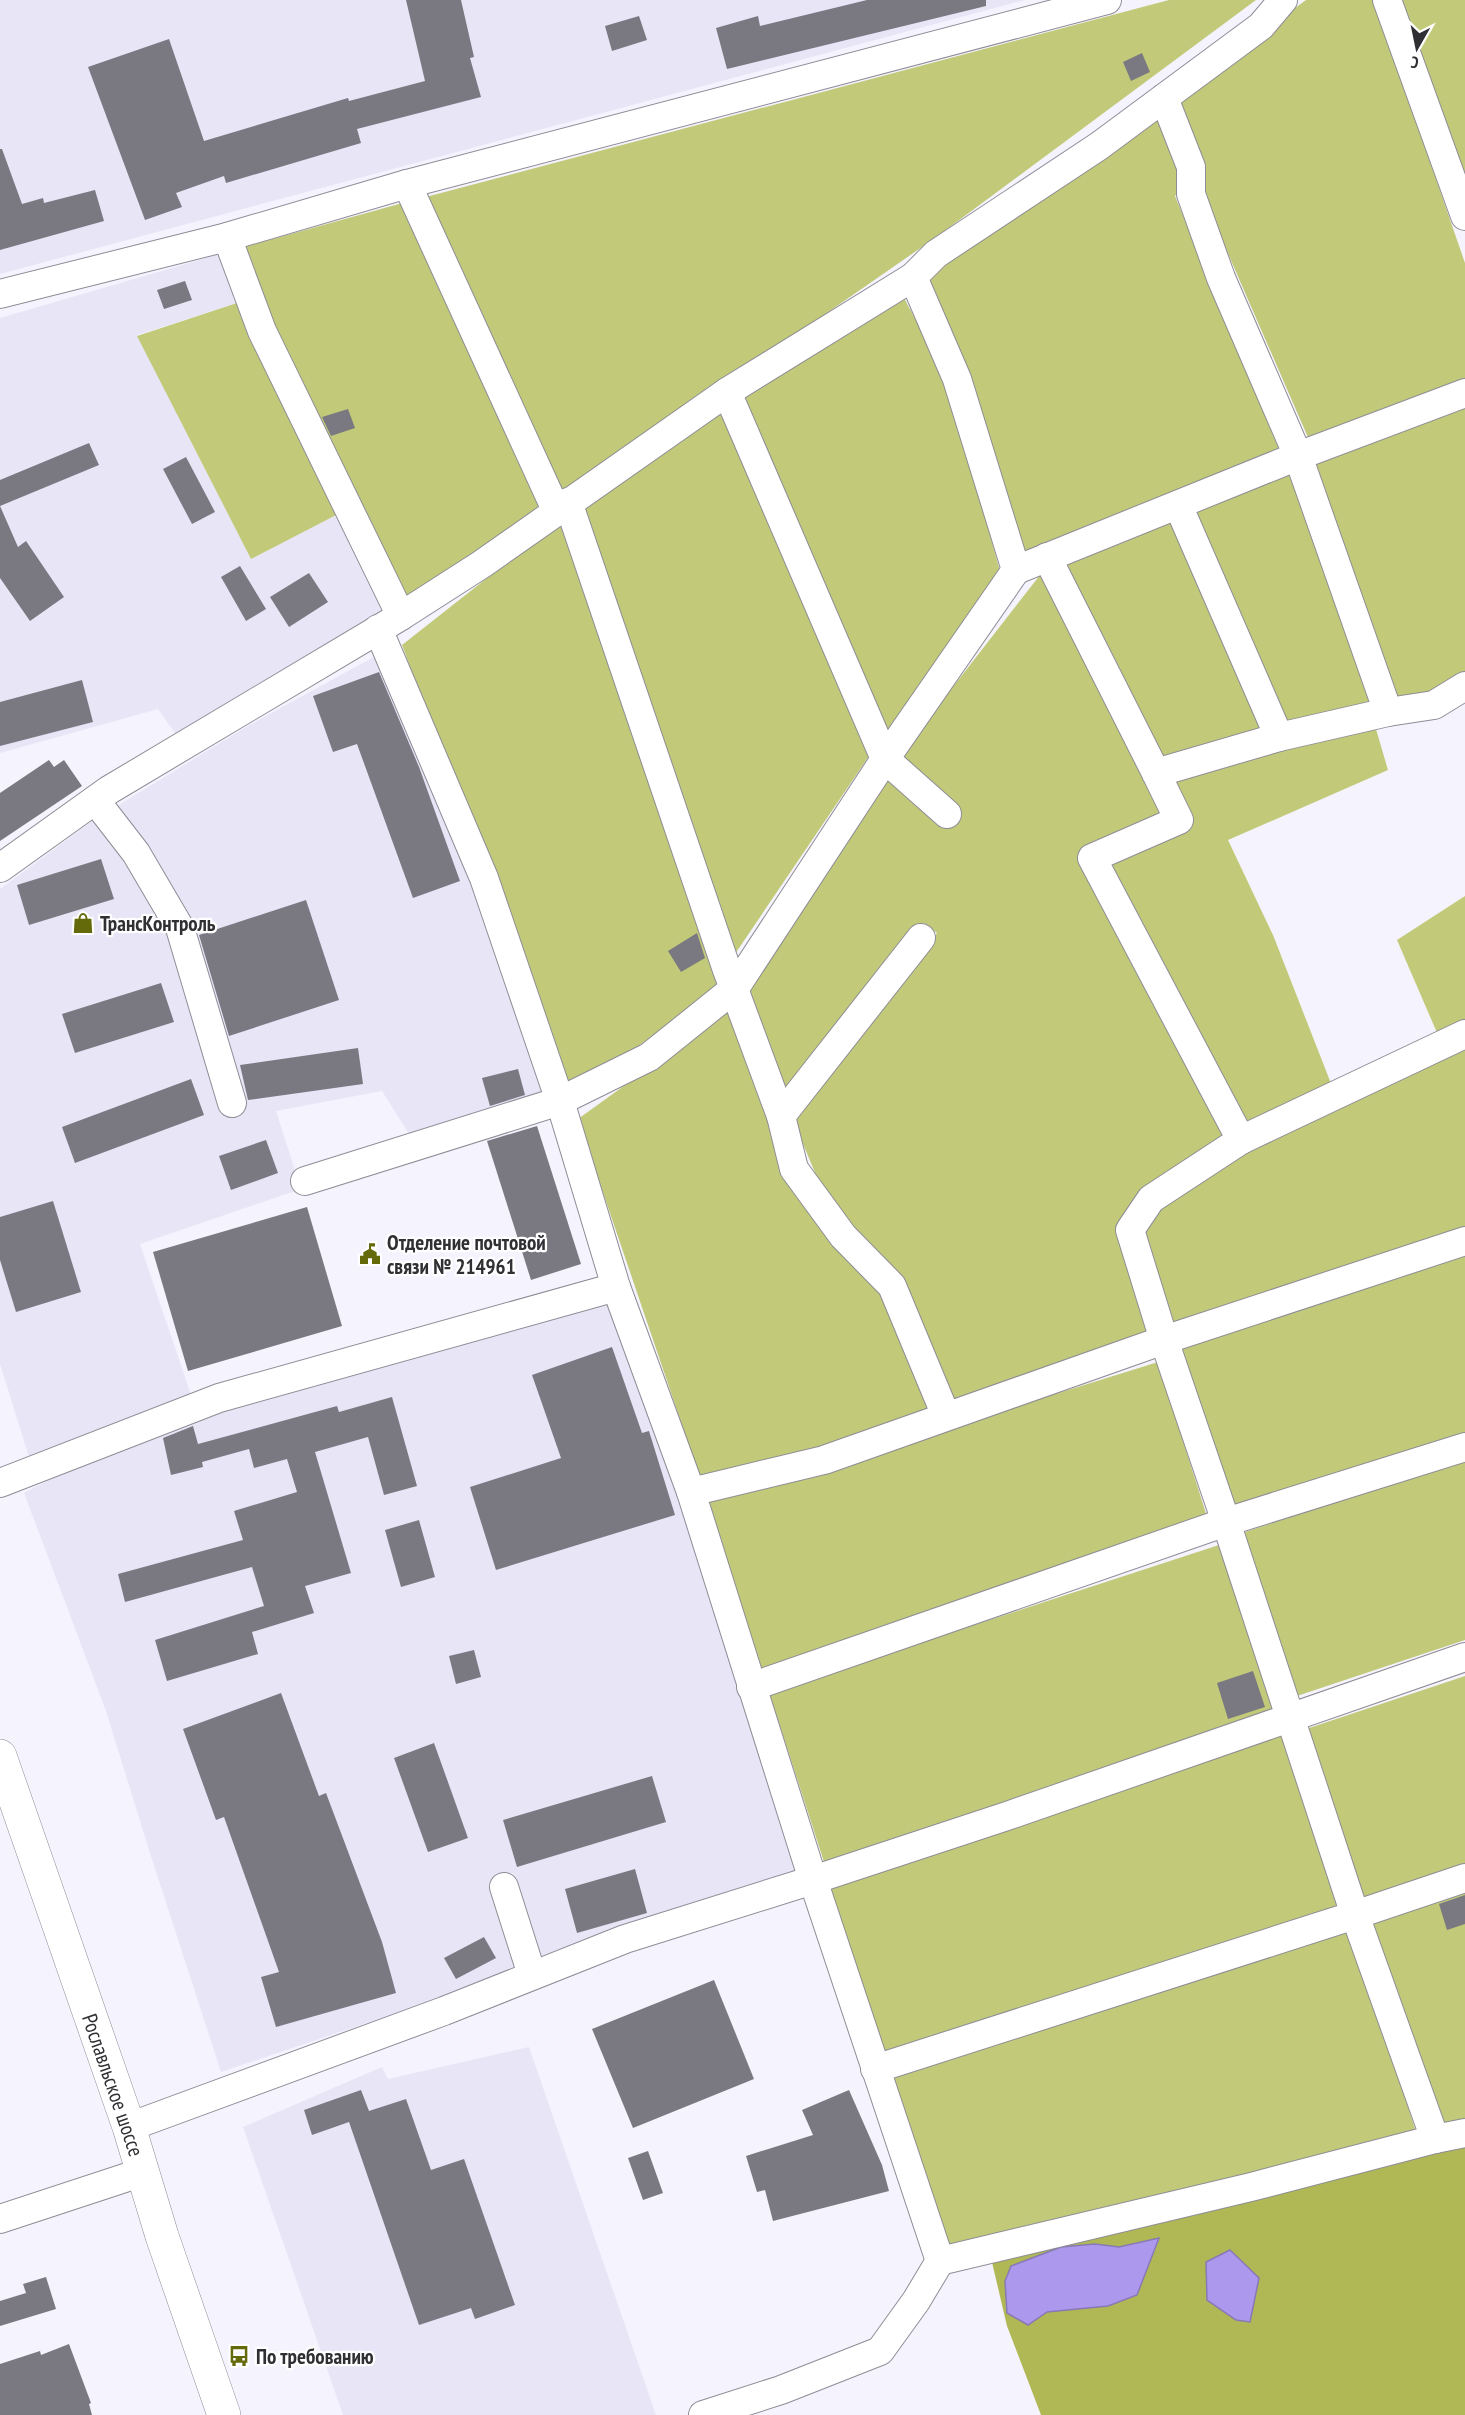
<svg xmlns="http://www.w3.org/2000/svg" width="1465" height="2415" viewBox="0 0 1465 2415" font-family="'PT Sans Narrow',sans-serif">
	<style>
		.built { fill: #e8e5f7 }
		.green { fill: #c2ca79 }
		.forest { fill: #b0b855 }
		.water { fill: #ac99ee; stroke: #8779b6; stroke-width: 1.5 }
		.building { fill: #7a7982 }
		.lines { fill: none; stroke-linecap: round; stroke-linejoin: round }
		.minor-casing { stroke: #8e8d96; stroke-width: 30 }
		.major-casing { stroke: #8e8d96; stroke-width: 34 }
		.minor { stroke: #fff; stroke-width: 28 }
		.major { stroke: #fff; stroke-width: 33 }
		.labels { text-anchor: middle; dominant-baseline: central; stroke-width: 4.5; stroke-linejoin: round; paint-order: stroke }
		.poi-label { font-size: 21px; font-weight: bold; fill: #302f33; stroke: #fff; text-anchor: start }
		.street-label { font-size: 21px; fill: #302f33; stroke: #fff }
	</style>
	<rect width="100%" height="100%" fill="#f5f3fe"/>
	<g class="built">
		<path d="M0,0H1025L0,274Z"/>
		<path d="M227,252L240,302L137,335L251,559L342,512L390,615L180,740L158,709L0,753V318Z"/>
		<path d="M381,653L470,867L547,1097L411,1137L382,1091L276,1111L301,1189L140,1244L191,1395L29,1457L0,1364V889L91,822L246,727Z"/>
		<path d="M609,1299L687,1521L796,1870L543,1961L513,1873L494,1882L518,1972L221,2072L149,1850L106,1711L24,1493L124,1441L209,1408Z"/>
		<path d="M529,2047L656,2415H343L243,2127L382,2067L388,2079Z"/>
	</g>
	<g class="green">
		<path d="M1169,0H1256L935,238L563,496L422,198Z"/>
		<path d="M1306,0H1374L1465,263V380L1310,442L1203,196L1173,98Z"/>
		<path d="M1399,0H1465V190Z"/>
		<path d="M1158,109L1183,185L1175,196L1280,452L1024,555L924,281Z"/>
		<path d="M406,202L548,508L404,606L237,249Z"/>
		<path d="M904,298L945,375L1000,571L888,732L745,398Z"/>
		<path d="M240,302L342,512L251,559L137,336Z"/>
		<path d="M1465,408V673L1426,697H1391L1310,463Z"/>
		<path d="M724,411L869,756L735,954L579,508Z"/>
		<path d="M1297,469L1376,703L1287,725L1190,509Z"/>
		<path d="M1172,517L1265,729L1159,764L1062,565Z"/>
		<path d="M561,520L723,984L570,1096L402,645Z"/>
		<path d="M1040,575L1166,813L1080,852L1227,1139L1141,1189L1115,1229L1154,1337L954,1400L912,1298L829,1206L793,1120L937,933L924,923L784,1098L750,989L896,760Z"/>
		<path d="M1376,729L1388,770L1228,840L1273,935L1332,1086L1245,1127L1104,864L1192,827L1169,777Z"/>
		<path d="M1465,896V1023L1438,1035L1397,940Z"/>
		<path d="M732,1008L785,1169L878,1286L934,1411L822,1452L699,1475L578,1119Z"/>
		<path d="M1465,1044V1234L1170,1332L1141,1229L1162,1206L1248,1152L1440,1054Z"/>
		<path d="M1465,1245V1434L1232,1511L1170,1344Z"/>
		<path d="M1158,1362L1209,1523L761,1675L708,1502Z"/>
		<path d="M1465,1459V1640L1297,1696L1242,1533Z"/>
		<path d="M1222,1544L1276,1714L825,1865L769,1692Z"/>
		<path d="M1465,1676V1865L1360,1901L1303,1730Z"/>
		<path d="M1284,1731L1346,1909L881,2058L824,1887Z"/>
		<path d="M1465,1887V2122L1439,2127L1371,1922Z"/>
		<path d="M1349,1923L1417,2135L947,2253L885,2075Z"/>
	</g>
	<path class="forest" d="M1465,2143V2415H1041L1007,2326L991,2258Z"/>
	<g class="water">
		<path d="M1159,2238L1137,2295L1108,2306L1047,2312L1028,2325L1007,2313L1005,2281L1011,2266L1061,2247L1095,2244L1119,2247Z"/>
		<path d="M1230,2250L1259,2278L1250,2322L1236,2320L1207,2300L1206,2262Z"/>
	</g>
	<g class="building">
		<path d="M406,0H461L474,57L470,58L481,97L357,129L361,143L226,183L224,176L176,193L182,207L145,220L88,67L169,39L204,141L348,98L349,101L425,81Z"/>
		<path d="M867,0H986V6L727,69L716,28L758,16L760,26Z"/>
		<path d="M639,16L647,40L612,51L605,26Z"/>
		<path d="M1142,53L1150,72L1131,81L1123,62Z"/>
		<path d="M0,149H2L22,204L43,198L44,203L95,190L104,221L0,250Z"/>
		<path d="M185,281L192,300L164,309L157,290Z"/>
		<path d="M348,409L355,428L331,436L322,417Z"/>
		<path d="M89,443L99,465L0,506V480Z"/>
		<path d="M186,457L215,512L192,524L163,469Z"/>
		<path d="M0,506L18,547L26,541L64,597L30,621L0,578Z"/>
		<path d="M240,566L266,609L246,621L221,577Z"/>
		<path d="M309,573L328,602L289,627L270,597Z"/>
		<path d="M379,672L419,767L460,881L413,898L357,744L333,752L313,696Z"/>
		<path d="M82,680L93,722L0,746V702Z"/>
		<path d="M49,760L54,767L64,760L82,786L0,841V793Z"/>
		<path d="M101,859L114,899L29,925L17,885Z"/>
		<path d="M306,900L339,1000L229,1036L199,935Z"/>
		<path d="M697,933L705,958L681,972L668,951Z"/>
		<path d="M161,983L174,1022L75,1053L62,1014Z"/>
		<path d="M358,1048L363,1084L248,1100L240,1065Z"/>
		<path d="M518,1069L525,1095L490,1106L482,1078Z"/>
		<path d="M191,1079L204,1115L75,1163L62,1127Z"/>
		<path d="M537,1126L581,1264L531,1280L487,1141Z"/>
		<path d="M266,1140L278,1173L231,1190L219,1156Z"/>
		<path d="M53,1201L81,1292L16,1312L0,1260V1217Z"/>
		<path d="M307,1207L342,1326L188,1371L153,1252Z"/>
		<path d="M612,1347L642,1433L649,1431L675,1515L496,1570L470,1487L561,1458L532,1375Z"/>
		<path d="M392,1397L417,1486L384,1495L368,1437L315,1452L351,1573L305,1586L314,1613L252,1632L258,1654L167,1681L155,1640L264,1606L252,1567L125,1602L118,1574L243,1540L234,1511L297,1492L287,1459L254,1468L249,1449L202,1462L203,1467L171,1475L163,1438L193,1426L198,1444L337,1406L339,1412Z"/>
		<path d="M419,1520L435,1577L401,1587L385,1530Z"/>
		<path d="M474,1650L481,1677L456,1684L449,1656Z"/>
		<path d="M1253,1671L1265,1707L1228,1719L1217,1683Z"/>
		<path d="M281,1693L319,1796L326,1793L382,1942L396,1993L276,2027L261,1977L279,1972L224,1817L216,1820L183,1729Z"/>
		<path d="M434,1743L468,1838L428,1852L394,1758Z"/>
		<path d="M652,1776L666,1822L517,1867L503,1820Z"/>
		<path d="M635,1869L647,1913L577,1933L565,1889Z"/>
		<path d="M1465,1895V1924L1447,1930L1439,1904Z"/>
		<path d="M484,1937L496,1958L456,1979L444,1958Z"/>
		<path d="M714,1980L754,2079L633,2128L592,2029Z"/>
		<path d="M361,2090L369,2111L406,2099L431,2170L464,2159L515,2305L475,2319L471,2308L419,2325L349,2122L312,2135L304,2110Z"/>
		<path d="M849,2090L882,2165L889,2191L773,2221L765,2190L757,2192L746,2156L813,2135L802,2110Z"/>
		<path d="M648,2151L663,2193L643,2200L628,2158Z"/>
		<path d="M46,2277L56,2309L0,2326V2301L26,2293L23,2284Z"/>
		<path d="M69,2344L91,2403L89,2404L92,2415H0V2364L40,2351L41,2355Z"/>
	</g>
	<g class="lines">
		<defs>
			<g id="minor">
				<path d="M1387,0L1465,216"/>
				<path d="M1164,98L1191,167V194L1221,278L1298,456L1388,712L1434,705L1465,686"/>
				<path d="M407,184L556,510"/>
				<path d="M227,237L262,331L401,616"/>
				<path d="M0,294L227,237L407,184L1107,0"/>
				<path d="M727,392L885,759L947,814"/>
				<path d="M568,502L727,970L781,1116L794,1169L843,1236L892,1286L946,1416"/>
				<path d="M1178,505L1279,737L1388,712"/>
				<path d="M1047,557L1156,773L1279,737"/>
				<path d="M1016,570L1298,456L1465,393"/>
				<path d="M378,629L484,878L560,1101L616,1287L691,1492"/>
				<path d="M1156,773L1179,820L1092,858L1241,1140"/>
				<path d="M95,800L136,853L180,928L232,1103"/>
				<path d="M0,868L109,790L401,616L482,564L727,392L913,277L936,254L1099,146L1261,26L1283,0"/>
				<path d="M781,1116L921,938"/>
				<path d="M305,1181L560,1101L649,1057L735,988L885,759L1016,570L957,379L913,277"/>
				<path d="M1465,1241L1164,1340L824,1460L691,1492L813,1880L940,2261L1251,2187L1435,2139L1465,2133"/>
				<path d="M0,1483L219,1398L616,1287"/>
				<path d="M751,1687L1226,1522L1465,1447"/>
				<path d="M504,1887L532,1975"/>
				<path d="M875,2069L1355,1915L1226,1522L1164,1340L1130,1230L1151,1199L1241,1140L1465,1034"/>
				<path d="M129,2127L444,2011L625,1939L813,1880L1007,1816L1465,1657"/>
				<path d="M1435,2139L1355,1915L1465,1878"/>
				<path d="M0,2219L143,2172"/>
				<path d="M703,2415L781,2390L880,2351L916,2301L940,2261"/>
			</g>
			<path id="major" d="M0,1756L129,2127L162,2236L224,2415"/>
		</defs>
		<use href="#minor" class="minor-casing"/>
		<use href="#major" class="major-casing"/>
		<use href="#minor" class="minor"/>
		<use href="#major" class="major"/>
	</g>
	<defs>
		<symbol id="shop-bare" viewBox="-9 -9 18 18"><path d="M-5-2.5h2.3a2.7 3.5 0 0 1 5.4 0H5L5.5 6h-11ZM-1.5-2.5h3a1.5 2.3 0 0 0-3 0Z" fill="#646909" stroke="#fff" stroke-width="2.5" paint-order="stroke"/></symbol>
		<symbol id="civic-bare" viewBox="-9 -9 18 18"><path d="M-.6-6.5H3V-4.5H.6V-3L4-1V1h2V6H-6V1h2V-1L-.6-3ZM-1.2 2.5V6h2.4V2.5Z" fill="#646909" stroke="#fff" stroke-width="2.5" paint-order="stroke"/></symbol>
		<symbol id="bus-bare" viewBox="-9 -9 18 18"><path d="M-5-6H5V4H4V6H2V4H-2V6H-4V4H-5ZM-3.5-4V0h7V-4ZM-3.5 1.2v1.5H-2V1.2ZM2 1.2v1.5H3.5V1.2Z" fill="#646909" stroke="#fff" stroke-width="2.5" paint-order="stroke"/></symbol>
	</defs>
	<g fill-rule="evenodd">
		<use href="#shop-bare" x="68" y="908" width="30" height="30"/>
		<use href="#civic-bare" x="355" y="1239" width="30" height="30"/>
		<use href="#bus-bare" x="224" y="2341" width="30" height="30"/>
	</g>
	<g class="labels">
		<g class="poi-label">
			<text x="100" y="923">ТрансКонтроль</text>
			<text x="387" y="1242">Отделение почтовой<tspan x="387" dy="24">связи № 214961</tspan></text>
			<text x="256" y="2356">По требованию</text>
		</g>
		<g class="street-label">
			<text transform="translate(113 2085) rotate(71)">Рославльское шоссе</text>
		</g>
	</g>
	<g transform="translate(1417 48) rotate(189)" stroke="#ffffff" stroke-width="4.5" paint-order="stroke">
	<path d="M0-4.5L10 22L0 15L-10 22Z" fill="#302f33"/>
	<text y="-9" font-size="16" font-weight="bold" text-anchor="middle" fill="#302f33">С</text>
	</g>
</svg>
